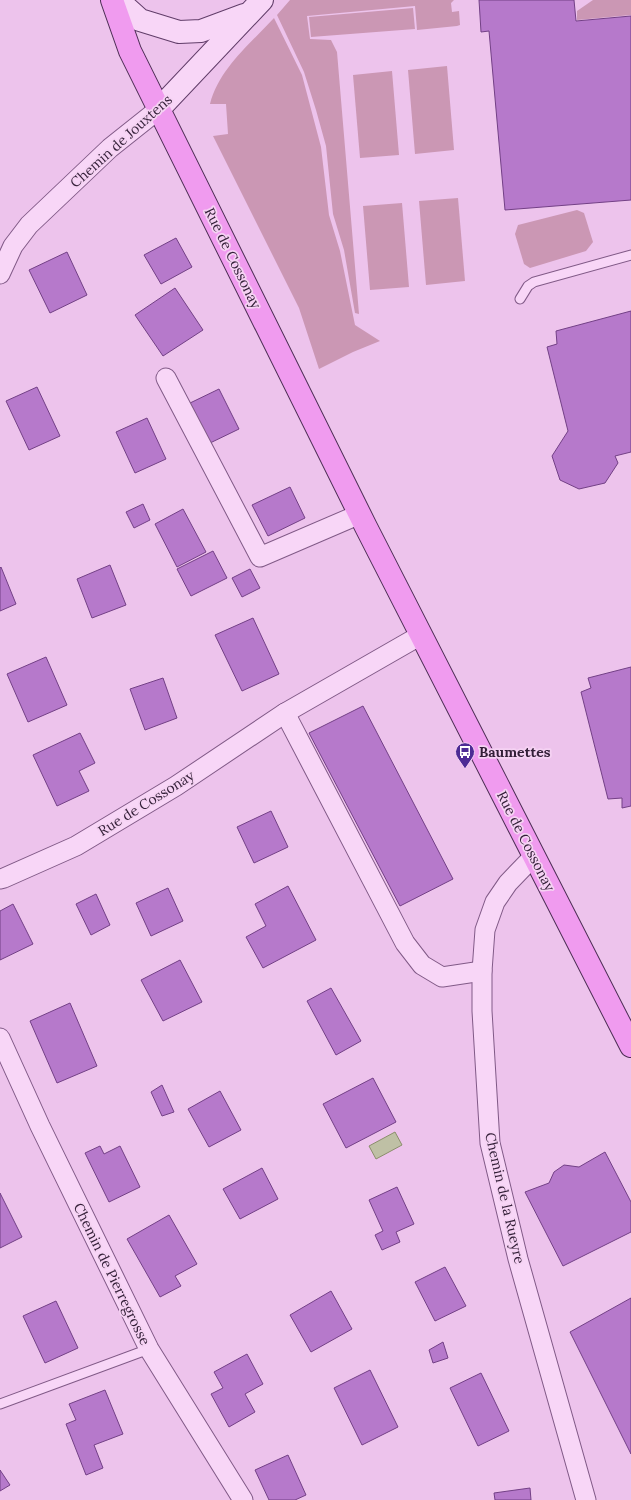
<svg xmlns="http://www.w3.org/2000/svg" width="631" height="1500" viewBox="0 0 631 1500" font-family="Lora,serif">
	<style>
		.green { fill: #cb97b4 }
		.water { fill: #bfc0a5; stroke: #8b8e6c }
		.building { fill: #b679cb; stroke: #734086 }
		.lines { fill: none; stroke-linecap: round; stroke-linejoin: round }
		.lane-casing { stroke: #815a87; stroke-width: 11 }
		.street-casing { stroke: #815a87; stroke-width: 21 }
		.secondary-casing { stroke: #613d69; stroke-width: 24 }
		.primary-casing { stroke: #4d2e55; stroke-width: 24 }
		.lane { stroke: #f8d6f7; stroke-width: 9 }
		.street { stroke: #f8d6f7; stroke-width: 19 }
		.secondary { stroke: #f8d6f7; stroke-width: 22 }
		.primary { stroke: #f09bef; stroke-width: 22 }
		.labels { text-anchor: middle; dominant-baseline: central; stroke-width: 3.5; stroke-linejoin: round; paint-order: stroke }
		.street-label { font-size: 14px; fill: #321e37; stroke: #f5d2f3 }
		.poi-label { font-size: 14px; font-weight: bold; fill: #321e37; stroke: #f5d2f3; text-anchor: start }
	</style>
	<rect width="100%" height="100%" fill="#edc3ec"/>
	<g class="green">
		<path d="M290,0H454L451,3L452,12L459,11L460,25L457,26L417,30L415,6L307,16L310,39L331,40L337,52L359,314L355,313L344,250L333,214L326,146L316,110L304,72L277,15Z"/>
		<path d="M593,0H631V15L577,20V11Z"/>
		<path d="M413,8L415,29L311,37L309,17Z"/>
		<path d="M274,18L302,75L321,147L329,215L340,251L355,325L380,341L353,352L319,369L299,308L213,136L228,134L226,104H210C219,69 250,44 274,18Z"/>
		<path d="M447,66L454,150L415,154L408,70Z"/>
		<path d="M392,71L399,155L360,158L353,75Z"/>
		<path d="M458,198L465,281L426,285L419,201Z"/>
		<path d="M402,203L409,287L370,290L363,206Z"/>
		<path d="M577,210L584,213L593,242L586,251L530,268L524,264L515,234L518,225Z"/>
	</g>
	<path class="water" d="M395,1132L402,1145L376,1159L369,1146Z"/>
	<g class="building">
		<path d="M479,0H574L576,21L631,16V200L505,210L489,31L481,32Z"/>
		<path d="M176,238L192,267L161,284L144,255Z"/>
		<path d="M67,252L87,295L50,313L29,270Z"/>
		<path d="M175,288L203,330L163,356L135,315Z"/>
		<path d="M631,311V452L615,456L618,463L605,483L579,489L560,480L552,456L568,431L547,347L557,344L556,331Z"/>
		<path d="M37,387L60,436L29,450L6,401Z"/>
		<path d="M219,389L239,429L208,444L188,404Z"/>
		<path d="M147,418L166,459L135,473L116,432Z"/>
		<path d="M290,487L305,518L268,536L252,505Z"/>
		<path d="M143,504L150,520L134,528L126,512Z"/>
		<path d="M183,509L206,552L177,567L155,524Z"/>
		<path d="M213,551L227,578L191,596L177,569Z"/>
		<path d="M110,565L126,605L92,618L77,579Z"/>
		<path d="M1,567L16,604L0,611V568Z"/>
		<path d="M250,569L260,588L242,597L232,578Z"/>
		<path d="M253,618L279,674L242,691L215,635Z"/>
		<path d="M46,657L67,705L28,722L7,674Z"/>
		<path d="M631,667V806L622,808V798L608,799L581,692L591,688L588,678Z"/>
		<path d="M163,678L177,718L145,730L130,689Z"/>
		<path d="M363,706L453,879L400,906L309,733Z"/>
		<path d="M80,733L95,763L79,771L89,791L57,806L33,755Z"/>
		<path d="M271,811L288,847L254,863L237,827Z"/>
		<path d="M288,886L316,940L263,968L246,937L266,926L255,904Z"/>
		<path d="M168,888L183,921L151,936L136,903Z"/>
		<path d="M96,894L110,925L91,935L76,904Z"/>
		<path d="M13,904L33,944L0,960V911Z"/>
		<path d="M180,960L202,1002L163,1021L141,980Z"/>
		<path d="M331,988L361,1041L336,1055L307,1001Z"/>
		<path d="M70,1003L97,1066L57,1083L30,1021Z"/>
		<path d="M373,1078L396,1122L346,1148L323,1104Z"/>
		<path d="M162,1085L174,1112L162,1116L151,1092Z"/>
		<path d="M220,1091L241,1130L209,1147L188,1109Z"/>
		<path d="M100,1146L104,1154L120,1146L140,1187L109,1202L85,1153Z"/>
		<path d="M605,1152L631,1202V1232L563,1266L525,1192L549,1183L554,1172L564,1165L579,1167Z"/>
		<path d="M262,1168L278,1199L240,1219L223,1189Z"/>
		<path d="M397,1187L414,1224L396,1232L400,1242L382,1250L375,1235L383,1231L369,1200Z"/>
		<path d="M0,1193L22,1237L0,1248Z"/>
		<path d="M169,1215L197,1264L175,1276L181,1286L160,1297L127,1239Z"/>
		<path d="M445,1267L466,1306L435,1321L415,1282Z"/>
		<path d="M331,1291L352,1329L311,1352L290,1315Z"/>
		<path d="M631,1298V1454L570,1332Z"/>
		<path d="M56,1301L78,1348L45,1363L23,1316Z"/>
		<path d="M443,1342L448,1358L433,1363L429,1350Z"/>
		<path d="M247,1354L263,1384L245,1394L255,1412L229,1427L211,1394L223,1388L214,1372Z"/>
		<path d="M370,1370L398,1427L362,1445L334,1388Z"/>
		<path d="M481,1373L509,1431L478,1446L450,1388Z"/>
		<path d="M105,1390L123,1434L94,1445L103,1468L86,1475L66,1424L76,1420L69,1404Z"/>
		<path d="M288,1455L306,1495L295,1500H269L255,1470Z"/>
		<path d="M0,1470L10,1485L0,1491Z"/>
		<path d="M530,1488L531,1500H495L494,1493Z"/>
	</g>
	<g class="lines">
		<defs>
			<g id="lane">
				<path d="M520,299L528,286L534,282L631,255"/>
				<path d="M0,1404L149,1349"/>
			</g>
			<g id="street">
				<path d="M0,274L13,246L29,225L110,148L159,109"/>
				<path d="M166,378L260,557L360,514"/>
				<path d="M285,713L405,943L422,965L442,977L482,971"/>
				<path d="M534,856L508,883L495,902L485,930L482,971V1011L490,1143L518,1259L586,1500"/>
				<path d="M0,879L4,878L76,846L176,786L285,713L421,635"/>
				<path d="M0,1038L40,1126L149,1349L243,1500"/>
			</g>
			<g id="secondary">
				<path d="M118,0L140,20L179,32L201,31L244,15"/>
				<path d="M159,109L262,0"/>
			</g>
			<path id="primary" d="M112,0L130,51L366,527L631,1046"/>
		</defs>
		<use href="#lane" class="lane-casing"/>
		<use href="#street" class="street-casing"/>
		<use href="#secondary" class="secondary-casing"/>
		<use href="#primary" class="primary-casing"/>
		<use href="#lane" class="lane"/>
		<use href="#street" class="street"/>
		<use href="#secondary" class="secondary"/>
		<use href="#primary" class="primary"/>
	</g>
	<defs>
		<symbol id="bus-pin" viewBox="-11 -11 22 30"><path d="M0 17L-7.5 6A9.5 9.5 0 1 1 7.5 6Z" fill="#4d2b95" stroke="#f5d2f3"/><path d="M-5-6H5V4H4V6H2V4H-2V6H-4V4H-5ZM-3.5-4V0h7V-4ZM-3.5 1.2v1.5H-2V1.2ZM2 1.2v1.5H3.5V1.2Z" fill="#fff"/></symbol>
	</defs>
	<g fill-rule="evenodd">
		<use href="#bus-pin" x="454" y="741" width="22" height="30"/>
	</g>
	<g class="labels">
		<g class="street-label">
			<text transform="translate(121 141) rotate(-42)">Chemin de Jouxtens</text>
			<text transform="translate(233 258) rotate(64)">Rue de Cossonay</text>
			<text transform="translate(146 803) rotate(-32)">Rue de Cossonay</text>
			<text transform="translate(526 841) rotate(63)">Rue de Cossonay</text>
			<text transform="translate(505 1198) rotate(77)">Chemin de la Rueyre</text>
			<text transform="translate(112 1274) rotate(64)">Chemin de Pierregrosse</text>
		</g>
		<g class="poi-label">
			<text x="479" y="752">Baumettes</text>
		</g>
	</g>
</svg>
